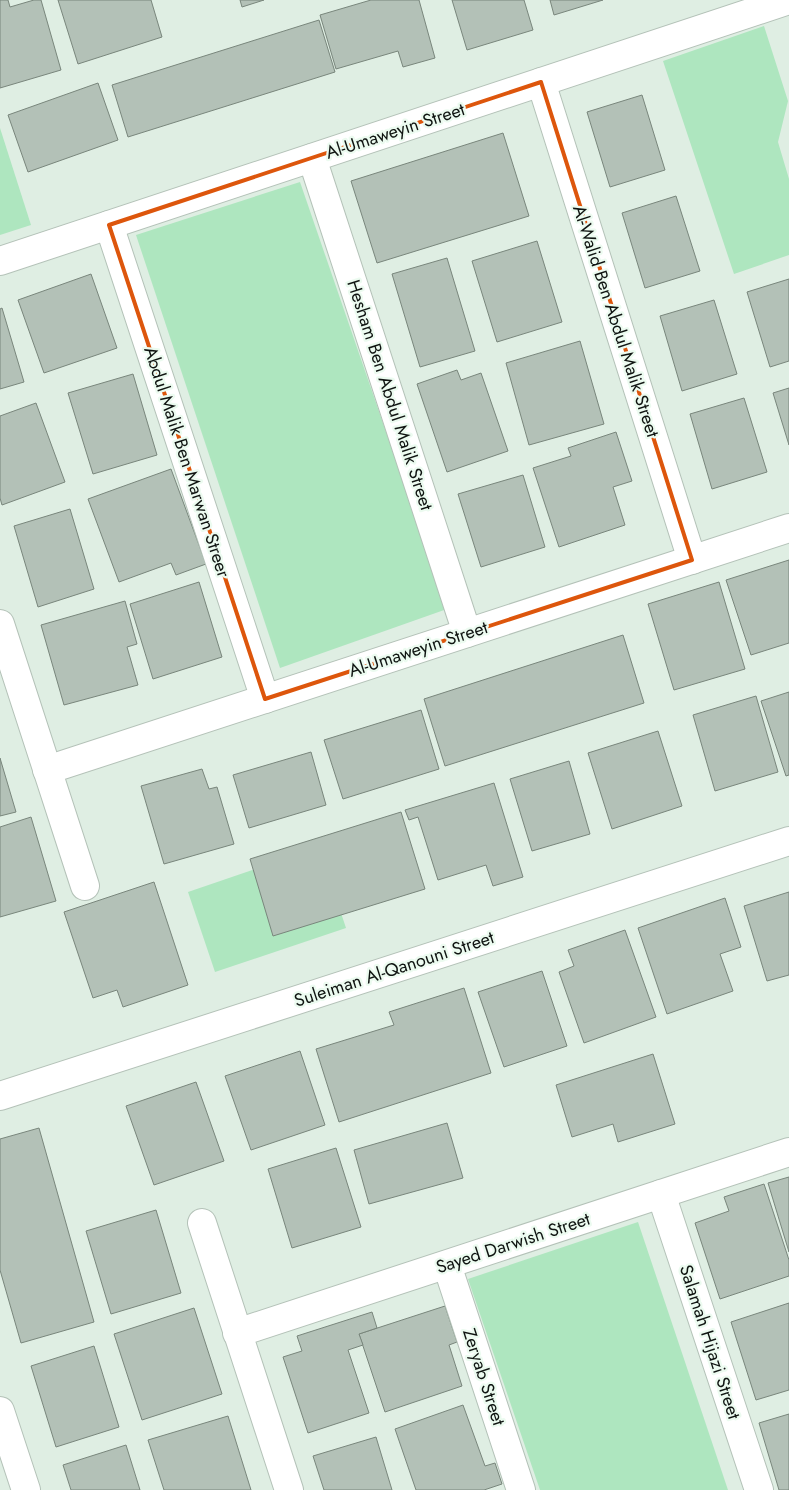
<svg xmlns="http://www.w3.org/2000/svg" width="789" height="1490" viewBox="0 0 789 1490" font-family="Jost,sans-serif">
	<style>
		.green { fill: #aee6bf }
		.building { fill: #b3c1b7; stroke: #79867c }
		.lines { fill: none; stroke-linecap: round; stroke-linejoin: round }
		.street-casing { stroke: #b4c2b8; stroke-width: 30 }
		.secondary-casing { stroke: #b4c2b8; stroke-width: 30 }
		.street { stroke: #fff; stroke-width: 28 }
		.secondary { stroke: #fff; stroke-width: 28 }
		.marked { fill: none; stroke: #dd560c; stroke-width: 4; stroke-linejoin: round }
		.labels { text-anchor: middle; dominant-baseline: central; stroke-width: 4.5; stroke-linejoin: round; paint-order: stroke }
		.street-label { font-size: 18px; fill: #0f1411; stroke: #ecfbf0 }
	</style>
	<rect width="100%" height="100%" fill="#dfeee3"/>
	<g class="green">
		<path d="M764,26L788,101L778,142L789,179V255L734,274L663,61Z"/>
		<path d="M0,128L31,225L0,235Z"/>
		<path d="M300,182L447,609L280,668L136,235Z"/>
		<path d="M319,847L346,928L215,972L188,892Z"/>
		<path d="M638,1222L728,1490H540L468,1279Z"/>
	</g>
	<g class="building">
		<path d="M0,0H8L10,7L34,0H41L61,70L0,88Z"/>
		<path d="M58,0H151L162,37L78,64Z"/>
		<path d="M240,0H264L242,7Z"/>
		<path d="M371,0H419L435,58L403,67L398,51L336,69L320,15Z"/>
		<path d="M452,0H524L533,30L467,50Z"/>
		<path d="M550,0H603L554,15Z"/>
		<path d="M319,20L335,72L128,137L112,85Z"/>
		<path d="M98,83L118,140L28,172L8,115Z"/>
		<path d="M642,95L665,170L610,187L587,112Z"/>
		<path d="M503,133L529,216L377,263L351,181Z"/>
		<path d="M676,196L700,271L645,288L622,213Z"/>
		<path d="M537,241L562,322L497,342L472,261Z"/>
		<path d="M447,258L475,351L420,367L392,274Z"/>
		<path d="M91,274L117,348L44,373L18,300Z"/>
		<path d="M789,279V361L770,367L747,292Z"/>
		<path d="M714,300L737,374L682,391L660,316Z"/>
		<path d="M2,308L24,382L0,389V309Z"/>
		<path d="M580,341L604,424L529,445L506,363Z"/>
		<path d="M457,370L461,380L481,373L508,451L447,472L417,384Z"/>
		<path d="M133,374L157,455L93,474L68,393Z"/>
		<path d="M789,388V445L773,393Z"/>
		<path d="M744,398L767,472L712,489L690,414Z"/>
		<path d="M36,403L65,482L2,505L0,498V416Z"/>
		<path d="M616,432L632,481L613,487L625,525L559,547L533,468L571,456L568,448Z"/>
		<path d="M171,469L206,564L176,575L171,563L119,582L88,499Z"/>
		<path d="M523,475L545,547L481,567L458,494Z"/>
		<path d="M70,509L94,589L38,607L14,526Z"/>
		<path d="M789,560V643L751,655L726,580Z"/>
		<path d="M199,582L222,657L153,679L130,604Z"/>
		<path d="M719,582L745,669L674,690L648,604Z"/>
		<path d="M125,601L137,644L127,647L138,685L64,705L41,625Z"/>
		<path d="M623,635L644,703L445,766L424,699Z"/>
		<path d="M789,692V775L786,776L761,701Z"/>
		<path d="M756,696L778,772L715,791L693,715Z"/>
		<path d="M421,710L439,769L343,799L324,740Z"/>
		<path d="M658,731L682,806L612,829L588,753Z"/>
		<path d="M311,752L326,805L249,828L233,775Z"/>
		<path d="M0,758L16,812L0,816Z"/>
		<path d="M569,761L590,834L532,851L510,779Z"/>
		<path d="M202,769L209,789L217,787L234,844L164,864L141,786Z"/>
		<path d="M494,783L523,877L493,886L486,865L438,880L418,817L409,820L405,810Z"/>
		<path d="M401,812L425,889L273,936L250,859Z"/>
		<path d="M31,817L56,901L0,917V827Z"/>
		<path d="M154,882L188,985L123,1007L117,990L93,998L64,912Z"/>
		<path d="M789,892V975L767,981L744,906Z"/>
		<path d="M725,898L741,947L720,954L733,991L667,1014L638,928Z"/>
		<path d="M625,930L656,1017L584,1043L559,972L574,966L568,950Z"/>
		<path d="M542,971L567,1046L504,1067L478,992Z"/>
		<path d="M464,988L491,1073L339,1122L316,1049L394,1025L389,1012Z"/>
		<path d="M300,1051L325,1125L251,1150L225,1076Z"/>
		<path d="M653,1054L675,1124L618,1142L613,1124L572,1137L556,1085Z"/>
		<path d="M196,1082L224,1161L154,1185L126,1106Z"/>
		<path d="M447,1123L463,1178L369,1204L354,1150Z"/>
		<path d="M39,1128L94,1322L21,1343L0,1270V1139Z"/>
		<path d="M336,1148L361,1227L292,1248L268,1169Z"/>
		<path d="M789,1177V1252L768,1183Z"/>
		<path d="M764,1184L789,1260V1276L720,1299L695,1223L729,1211L724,1197Z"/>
		<path d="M156,1210L181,1293L111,1314L86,1231Z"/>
		<path d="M789,1303V1390L756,1400L731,1322Z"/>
		<path d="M445,1306L457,1342L449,1345L462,1386L385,1412L359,1334Z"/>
		<path d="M194,1308L222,1394L142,1420L114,1334Z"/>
		<path d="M372,1312L377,1328L359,1334L363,1345L348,1350L369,1413L308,1433L283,1357L302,1351L297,1336Z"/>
		<path d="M94,1346L119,1427L56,1447L31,1366Z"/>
		<path d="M463,1405L485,1466L495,1463L502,1484L484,1490H416L395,1429Z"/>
		<path d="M789,1414V1490H779L759,1423Z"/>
		<path d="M228,1416L251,1490H164L148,1440Z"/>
		<path d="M376,1437L392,1490H324L313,1456Z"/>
		<path d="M126,1445L140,1490H71L63,1465Z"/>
	</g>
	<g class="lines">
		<defs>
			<g id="street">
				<path d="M541,82L692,560"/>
				<path d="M312,158L467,633"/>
				<path d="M109,225L265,699"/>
				<path d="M0,261L789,0"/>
				<path d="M0,624L85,886"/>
				<path d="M47,770L789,528"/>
				<path d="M661,1194L759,1490"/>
				<path d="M202,1223L289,1490"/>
				<path d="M447,1265L521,1490"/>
				<path d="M237,1333L789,1152"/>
				<path d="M0,1411L26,1490"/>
			</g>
			<path id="secondary" d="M0,1096L789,841"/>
		</defs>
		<use href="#street" class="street-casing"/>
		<use href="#secondary" class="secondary-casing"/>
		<use href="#street" class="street"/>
		<use href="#secondary" class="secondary"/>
	</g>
	<path class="marked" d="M541,82L692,560L265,699L109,225Z"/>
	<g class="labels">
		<g class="street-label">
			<text transform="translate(395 131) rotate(-18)">Al-Umaweyin Street</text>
			<text transform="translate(616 321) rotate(72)">Al-Walid Ben Abdul Malik Street</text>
			<text transform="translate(390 395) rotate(72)">Hesham Ben Abdul Malik Street</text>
			<text transform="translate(187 462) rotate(72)">Abdul Malik Ben Marwan Streer</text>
			<text transform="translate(418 649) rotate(-18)">Al-Umaweyin Street</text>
			<text transform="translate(394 969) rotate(-18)">Suleiman Al-Qanouni Street</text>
			<text transform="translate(513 1243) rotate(-18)">Sayed Darwish Street</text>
			<text transform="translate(710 1342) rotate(72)">Salamah Hijazi Street</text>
			<text transform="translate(484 1377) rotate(72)">Zeryab Street</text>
		</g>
	</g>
</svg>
